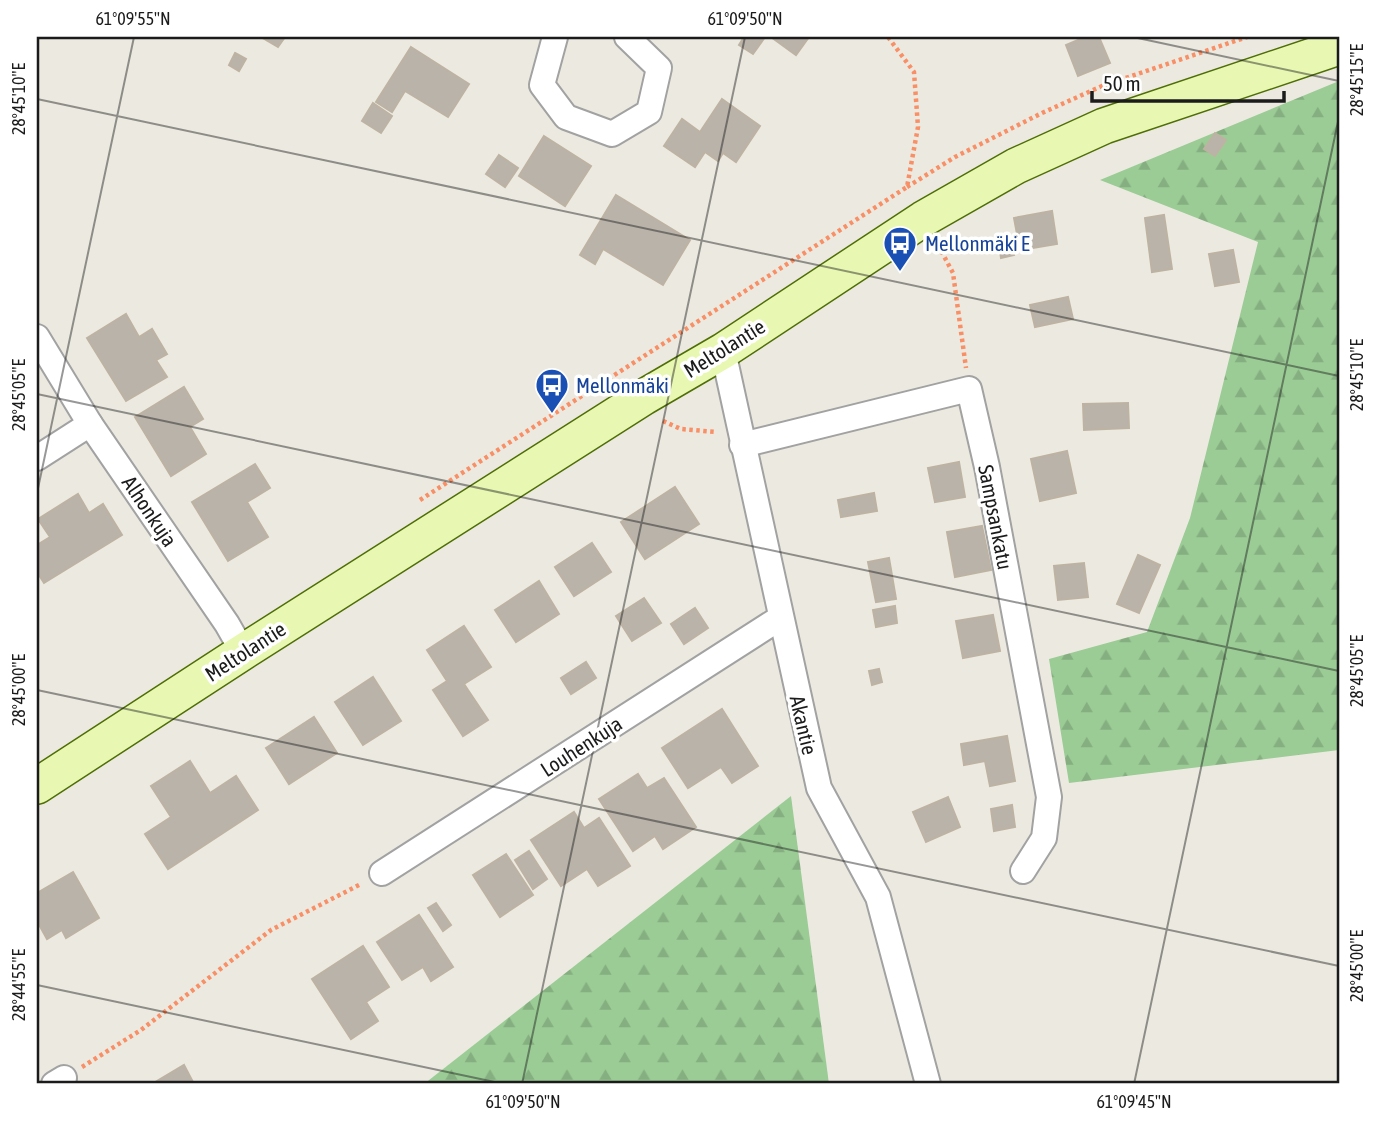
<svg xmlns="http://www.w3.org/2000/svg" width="1376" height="1121" viewBox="0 0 1376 1121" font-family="'Asap Condensed',sans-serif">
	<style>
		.forest { fill: url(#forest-firs) }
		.building { fill: #b9b3aa; stroke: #beb3a3; stroke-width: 2 }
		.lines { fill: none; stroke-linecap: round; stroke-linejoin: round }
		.street-casing { stroke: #a2a2a2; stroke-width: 28 }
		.secondary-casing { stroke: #4f6e06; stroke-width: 38 }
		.path { stroke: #f88f66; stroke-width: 4.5; stroke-dasharray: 3.5 3.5; stroke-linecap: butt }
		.street { stroke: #fff; stroke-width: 24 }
		.secondary { stroke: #e8f8b2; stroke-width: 35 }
		.ticks { fill: none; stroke: #1b1b1b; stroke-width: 2; stroke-opacity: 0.45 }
		.labels { text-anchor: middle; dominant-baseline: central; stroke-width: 7; stroke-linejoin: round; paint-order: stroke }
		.transit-label { font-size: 21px; fill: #164399; stroke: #fff; text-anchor: start }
		.street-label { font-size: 21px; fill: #1b1b1b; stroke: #fff }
		.neatline { fill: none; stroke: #1b1b1b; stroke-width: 2.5 }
		.ticks-label { font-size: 18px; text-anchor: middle; fill: #1b1b1b }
	</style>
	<defs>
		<pattern id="forest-firs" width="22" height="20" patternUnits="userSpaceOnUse" patternTransform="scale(1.75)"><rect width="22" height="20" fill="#9bcc95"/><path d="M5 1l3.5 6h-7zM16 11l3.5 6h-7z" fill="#85af80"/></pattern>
	</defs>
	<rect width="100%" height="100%" fill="#eceae0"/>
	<g class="forest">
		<path d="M1339,81V750L1069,783L1049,659L1147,632L1190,518L1258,242L1100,180Z"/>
		<path d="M791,796L829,1084H424Z"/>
	</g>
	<g class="building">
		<path d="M261,37H285L278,47Z"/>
		<path d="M744,37H765L753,54L739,45Z"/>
		<path d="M771,37H809L796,55Z"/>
		<path d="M1085,37H1099L1110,63L1078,76L1066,45Z"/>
		<path d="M411,47L469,84L448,117L405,91L392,112L376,102Z"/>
		<path d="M235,53L246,59L239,71L229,65Z"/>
		<path d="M722,99L760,126L736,162L723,153L718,161L705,152L695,167L664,146L682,119L700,132Z"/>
		<path d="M373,103L392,116L381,133L362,121Z"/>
		<path d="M1215,133L1226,140L1215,156L1204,149Z"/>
		<path d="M544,136L591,166L565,206L519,176Z"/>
		<path d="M499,155L518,168L505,187L486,174Z"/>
		<path d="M616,195L690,240L663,285L603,249L595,264L580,255Z"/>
		<path d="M1052,211L1057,244L1020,250L1014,218Z"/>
		<path d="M1164,215L1172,269L1152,272L1145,218Z"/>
		<path d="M1010,236L1014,255L1001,258L998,238Z"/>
		<path d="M1233,250L1239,282L1215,286L1209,254Z"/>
		<path d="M1068,297L1073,319L1035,327L1030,305Z"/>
		<path d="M126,314L139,337L152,329L167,354L156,360L167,377L126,401L87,338Z"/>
		<path d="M184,387L203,419L190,427L206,454L171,476L135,417Z"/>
		<path d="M1128,403L1129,428L1084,430L1083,404Z"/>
		<path d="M1067,451L1076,493L1040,501L1031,459Z"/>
		<path d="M959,462L965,497L935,502L928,468Z"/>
		<path d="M255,464L270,488L247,502L268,537L228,561L192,502Z"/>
		<path d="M675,487L699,524L645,559L621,522Z"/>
		<path d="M874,493L877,511L841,517L838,500Z"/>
		<path d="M78,494L89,513L103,504L122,535L44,583L37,572V545L50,537L38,519Z"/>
		<path d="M982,526L991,570L955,577L947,532Z"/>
		<path d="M592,543L611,572L574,596L555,567Z"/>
		<path d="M1138,555L1160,565L1139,613L1117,604Z"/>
		<path d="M889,558L896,599L876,602L868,562Z"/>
		<path d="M1084,563L1088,597L1058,600L1054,566Z"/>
		<path d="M539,581L559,614L516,642L495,610Z"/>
		<path d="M644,598L661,623L632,641L616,616Z"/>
		<path d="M895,606L897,623L876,627L873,610Z"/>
		<path d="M695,608L708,628L684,644L671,624Z"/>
		<path d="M993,615L1000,651L963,658L956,621Z"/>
		<path d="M464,626L491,667L464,684L488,720L463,736L433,690L447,681L427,650Z"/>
		<path d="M586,662L596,678L571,694L561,678Z"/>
		<path d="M879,669L882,682L872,685L869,671Z"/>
		<path d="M373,677L401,721L363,745L335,702Z"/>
		<path d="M722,709L758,766L732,783L721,767L688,788L662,748Z"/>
		<path d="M314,717L337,753L289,784L266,748Z"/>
		<path d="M1007,736L1015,781L990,786L985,761L964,765L961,744Z"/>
		<path d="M190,761L210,793L236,776L258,810L168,869L145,834L171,817L151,786Z"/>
		<path d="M638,774L647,788L664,778L696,827L663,849L655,836L633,851L599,799Z"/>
		<path d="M948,797L960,827L926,842L913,812Z"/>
		<path d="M1012,805L1015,827L994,831L991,809Z"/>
		<path d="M574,812L584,828L599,818L630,866L598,886L587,869L561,886L531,840Z"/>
		<path d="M529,851L547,879L533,889L515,860Z"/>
		<path d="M506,854L533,895L500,917L473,875Z"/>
		<path d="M73,872L99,918L66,938L62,930L47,939L37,921V893Z"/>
		<path d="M436,903L451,925L443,931L428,908Z"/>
		<path d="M419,915L453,967L431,981L423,967L402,980L377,942Z"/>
		<path d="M363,946L389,987L366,1002L378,1021L351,1039L312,979Z"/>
		<path d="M184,1065L194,1084H152Z"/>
	</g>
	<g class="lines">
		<defs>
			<g id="street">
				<path d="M555,37L542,85L566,117L612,134L649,112L659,68L627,37"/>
				<path d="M37,337L90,424"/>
				<path d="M723,351L819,788L878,897L928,1084"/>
				<path d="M742,445L969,389L987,467L1049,797L1044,838L1023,871"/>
				<path d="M37,458L90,424L227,624L243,652"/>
				<path d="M382,873L780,618"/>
				<path d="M54,1084L64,1078"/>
			</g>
			<path id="secondary" d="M37,786L243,652L644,397L723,351L923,219L1016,166L1104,126L1339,47"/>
		</defs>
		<use href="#street" class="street-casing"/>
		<use href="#secondary" class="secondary-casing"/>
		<g class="path">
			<path d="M907,187L955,157L1042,113L1102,86L1247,37"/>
			<path d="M938,245L953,273L966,368"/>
			<path d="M663,421L681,429L716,432"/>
			<path d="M420,500L907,187L918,127L914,72L888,37"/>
			<path d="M82,1067L141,1030L271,930L361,884"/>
		</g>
		<use href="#street" class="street"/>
		<use href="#secondary" class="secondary"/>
	</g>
	<path class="ticks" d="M1133,37L1339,81M37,99L1339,376M37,394L1339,671M37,493L134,37M37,690L1339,966M37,985L504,1084M522,1084L745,37M1134,1084L1339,117"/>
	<defs>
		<symbol id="bus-pin" viewBox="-11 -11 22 30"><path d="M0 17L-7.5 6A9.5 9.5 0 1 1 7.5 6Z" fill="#1a4fb4" stroke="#fff"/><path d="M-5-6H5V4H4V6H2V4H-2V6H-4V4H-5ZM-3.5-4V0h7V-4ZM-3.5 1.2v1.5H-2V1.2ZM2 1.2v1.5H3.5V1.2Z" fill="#fff"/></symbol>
	</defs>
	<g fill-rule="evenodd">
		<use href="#bus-pin" x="881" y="224" width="38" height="52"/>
		<use href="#bus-pin" x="533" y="366" width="38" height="52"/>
	</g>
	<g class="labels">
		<g class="transit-label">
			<text x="925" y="243">Mellonmäki E</text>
			<text x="576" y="385">Mellonmäki</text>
		</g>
		<g class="street-label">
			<text transform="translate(724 348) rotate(-32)">Meltolantie</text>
			<text transform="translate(150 511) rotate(56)">Alhonkuja</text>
			<text transform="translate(996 517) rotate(79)">Sampsankatu</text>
			<text transform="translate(245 651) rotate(-33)">Meltolantie</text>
			<text transform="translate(804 725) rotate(77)">Akantie</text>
			<text transform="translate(581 746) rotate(-33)">Louhenkuja</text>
		</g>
	</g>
	<rect width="1376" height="1121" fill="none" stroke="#ffffff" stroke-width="77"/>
	<path d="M1092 91v10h192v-10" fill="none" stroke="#1b1b1b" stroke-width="3.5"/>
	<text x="1103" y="91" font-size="21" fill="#1b1b1b" stroke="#ffffff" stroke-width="5" paint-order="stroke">50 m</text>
	<rect x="38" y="38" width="1300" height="1044" class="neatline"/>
	<g class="ticks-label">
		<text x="133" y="25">61°09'55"N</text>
		<text x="745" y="25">61°09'50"N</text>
		<text transform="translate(1357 80) rotate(-90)" y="6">28°45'15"E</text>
		<text transform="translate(19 99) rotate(-90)" y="6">28°45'10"E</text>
		<text transform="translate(1357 375) rotate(-90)" y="6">28°45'10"E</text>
		<text transform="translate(19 395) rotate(-90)" y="6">28°45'05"E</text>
		<text transform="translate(1357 671) rotate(-90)" y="6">28°45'05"E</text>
		<text transform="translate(19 690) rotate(-90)" y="6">28°45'00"E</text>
		<text transform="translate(1357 966) rotate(-90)" y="6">28°45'00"E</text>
		<text transform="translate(19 985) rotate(-90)" y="6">28°44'55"E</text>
		<text x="523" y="1108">61°09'50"N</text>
		<text x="1134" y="1108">61°09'45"N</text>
	</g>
</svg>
